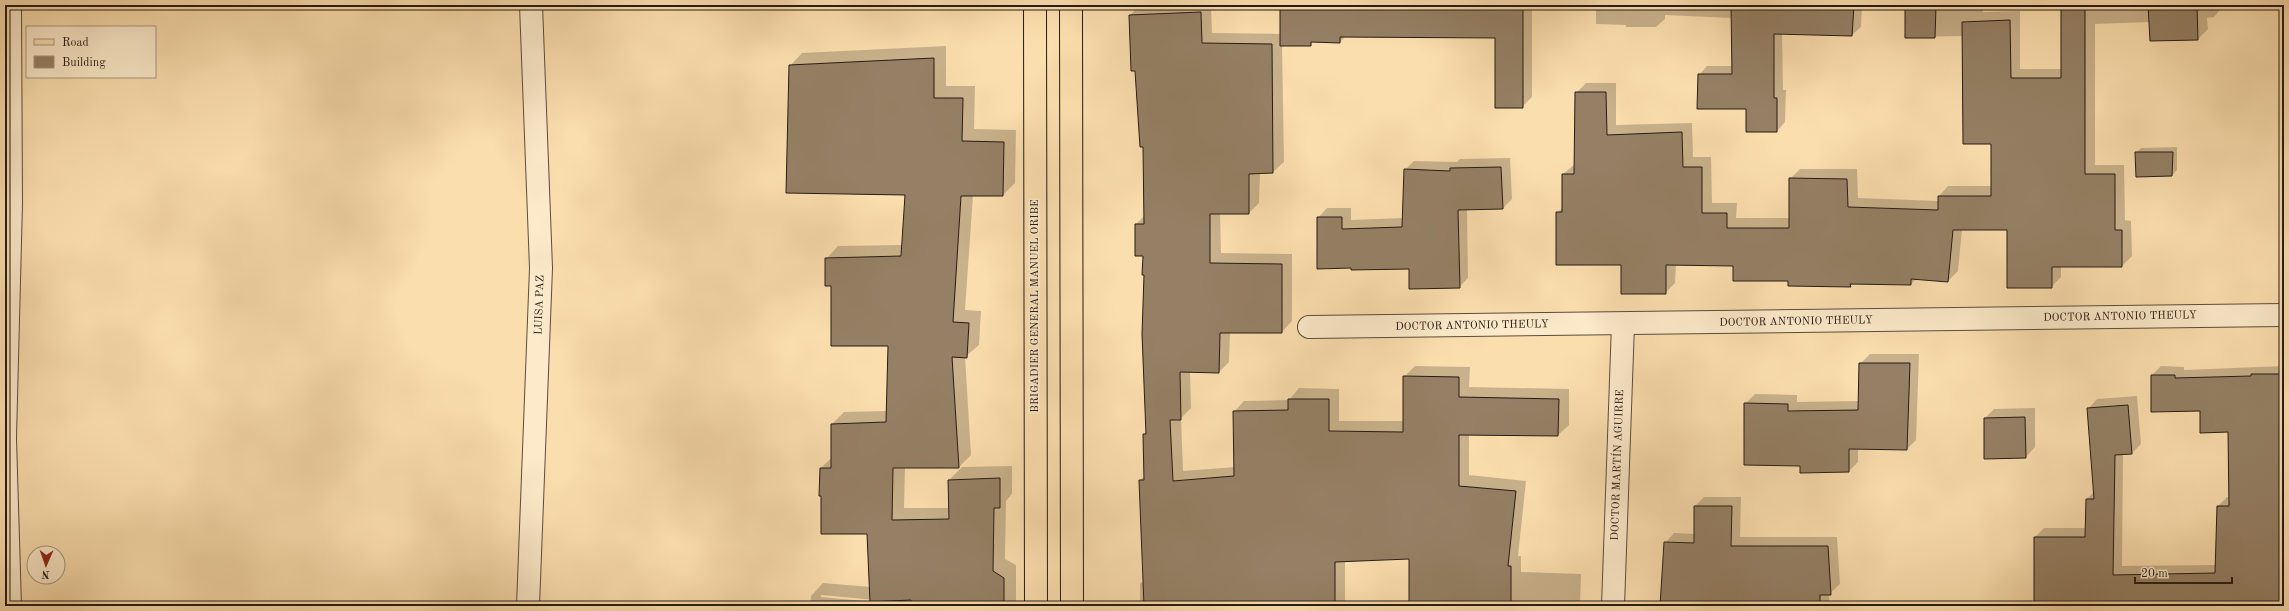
<svg xmlns="http://www.w3.org/2000/svg" width="2289" height="611" viewBox="0 0 2289 611" font-family="'Old Standard TT',serif">
	<style>
		.shadow { fill: #0003; fill-rule: evenodd }
		.building { fill: #958065; stroke: #271b16 }
		.lines { fill: none; stroke-linecap: round; stroke-linejoin: round }
		.street-casing { stroke: #5c4c3c; stroke-width: 24 }
		.primary-casing { stroke: #271b16; stroke-width: 24 }
		.street { stroke: #fceaca; stroke-width: 22 }
		.primary { stroke: #fbdeae; stroke-width: 22 }
		.labels { text-anchor: middle; dominant-baseline: central; stroke-width: 3.5; stroke-linejoin: round; paint-order: stroke }
		.street-label { font-size: 11px; fill: #271b16; stroke: #fceaca }
	</style>
	<rect width="100%" height="100%" fill="#fbdeae"/>
	<filter id="stains"><feTurbulence type="fractalNoise" baseFrequency=".005" numOctaves="4"/><feColorMatrix values="0 0 0 0 .2 0 0 0 0 .09 0 0 0 0 .02 0 0 0 .5 -.17"/></filter>
	<radialGradient id="worn" r=".72"><stop offset=".6" stop-color="#630" stop-opacity="0"/><stop offset="1" stop-color="#630" stop-opacity=".3"/></radialGradient>
	<g class="shadow">
		<path d="M1140,5H1211L1212,33L1281,34V5H1541L1536,9H1532V97L1522,107L1496,37L1346,36L1340,42L1314,41L1310,45H1282L1284,162L1273,172L1260,173L1259,203L1249,213H1220L1221,253L1292,254V321L1282,332H1230L1229,362L1219,372H1190L1191,408L1181,418L1183,471L1235,467L1234,412L1244,401L1289,400L1299,388L1339,389V421H1404V377L1415,366L1470,367L1469,387L1569,389V425L1558,435L1469,434V475L1526,481L1518,556H1521V572L1581,574L1580,606H1410V558L1345,561V606H1140V584L1144,580L1140,480L1145,476L1144,434L1147,431L1144,255L1136,224L1145,215L1144,146L1130,15Z"/>
		<path d="M1596,5H1862L1861,27L1852,35L1782,33L1783,90H1786L1785,122L1777,131L1699,75L1707,66H1733L1732,18L1665,15V19L1656,27H1626V25L1596,24Z"/>
		<path d="M1906,5H1983V12L2020,11V69H2062V10L2027,9V5H2224L2214,17L2207,18L2208,29L2198,39L2150,22L2095,24V165H2124L2125,220L2131,221L2132,256L2122,266H2061V277L2051,287L2008,229H1962L1958,271L1948,281L1917,278L1911,284L1854,283L1850,286L1789,280L1734,265L1676,264L1675,283L1665,293L1622,264L1557,213L1563,207V174L1575,164L1576,93L1586,83H1616V125L1692,123L1693,157H1711L1712,203H1737L1736,218H1790V179L1800,169H1857L1858,198L1939,201V196L1948,186H1992V143L1963,36L1906,37Z"/>
		<path d="M946,46V86H975L974,129L1016,130L1015,183L1003,195H973L965,310L981,311L979,345L965,357L971,455L959,467H905L904,508H949V480L962,467L1012,466V494L1006,501L1005,559L1016,565V606H810L811,596L823,583L871,587L868,533L822,495H820L821,468L832,457V424L844,412L888,411L889,345L832,285L826,259L838,246L903,245L906,194L790,66L802,53ZM821,595L875,600V602L821,597Z"/>
		<path d="M2177,147V170L2172,175L2136,153L2141,148Z"/>
		<path d="M1510,158L1512,199L1503,208L1467,209L1468,278L1459,287L1410,268L1352,267L1318,218L1327,208H1351V220L1403,218L1405,170L1414,161L1457,162L1460,159Z"/>
		<path d="M1870,354H1919L1916,440L1907,449L1858,448V462L1849,471L1801,465L1745,404L1755,394L1797,395V402L1859,401L1860,364Z"/>
		<path d="M2161,366L2184,367V370L2284,366V606L2087,604L2035,606V537L2044,528H2086L2087,499L2094,492L2088,409L2097,399L2137,396L2141,444L2132,453L2123,454L2122,566L2216,565L2218,506L2227,497H2230L2229,431L2201,410L2152,411V375Z"/>
		<path d="M2035,408V447L2026,457L1985,418L1994,409Z"/>
		<path d="M1704,497H1741L1740,537H1837L1840,584L1829,594V605L1661,606L1665,543L1674,533L1695,534V506Z"/>
	</g>
	<g class="building">
		<path d="M1280,5H1523V108H1495V38L1340,37V43L1311,42V46H1280Z"/>
		<path d="M1731,5H1854L1852,36L1774,34V98H1777V132H1746V109H1697L1698,74H1732Z"/>
		<path d="M1905,5H1936L1935,38H1905Z"/>
		<path d="M2061,5H2085V174H2115V230H2122V267H2052V288H2007V230H1953L1948,282L1911,279V285L1850,284L1851,287L1788,286V281H1733V266L1666,265V294H1621V265H1556V212H1562V174H1574L1575,92H1606L1607,135L1682,132L1683,167H1702V213H1727V228H1789V178L1847,179L1848,207L1938,210V196H1991V144H1963L1962,22L2010,20L2011,78H2061Z"/>
		<path d="M2148,5H2197L2198,40L2150,41Z"/>
		<path d="M1201,12L1202,43L1272,44L1273,173L1249,174V214H1210V263L1282,264V333H1220L1219,373L1180,372L1181,420H1170L1173,481L1234,476L1233,411L1288,410V399H1329V431L1403,432V376L1459,377V397L1559,399L1558,436L1459,435V486L1516,491L1508,566H1511V606H1409V559L1335,562V606H1144L1139,480H1144L1143,434H1146L1142,334L1144,275H1142L1143,256H1135V224H1144L1143,147H1140L1135,71H1131L1129,15Z"/>
		<path d="M934,58V98H963L962,141L1004,142L1003,196H961L953,322L969,323L967,358L952,357L959,468H893L892,520L949,519L948,480L1000,478V508H994L993,571L1004,578V606H910L911,600L870,602L867,534H821V496H819L820,468H831V424L886,422L888,346H831V286H825V258L901,256L905,195L786,193L789,65Z"/>
		<path d="M2135,152H2173L2172,176L2136,177Z"/>
		<path d="M1501,167L1503,209L1458,210L1460,288L1409,289V269L1351,270V268L1317,269V217H1342V229L1402,227L1404,169L1450,171V168Z"/>
		<path d="M1859,363H1910L1907,450L1849,449V472L1800,473V466L1744,465V403L1788,404V411L1858,410Z"/>
		<path d="M2251,374H2284V606H2121L2079,604V606H2034V537H2085L2086,499H2094L2087,408L2128,405L2132,454L2115,455L2113,575L2215,573L2217,506H2229L2228,432L2200,433V411L2151,412V375H2175V378L2251,376Z"/>
		<path d="M2025,417L2026,458L1984,459V418Z"/>
		<path d="M1694,506H1732L1731,546H1828L1831,595H1820V606H1660L1664,542L1694,543Z"/>
	</g>
	<g class="lines">
		<defs>
			<g id="street">
				<path d="M1309,327L2284,315"/>
				<path d="M5,437L11,203L10,5"/>
				<path d="M5,439L10,606"/>
				<path d="M528,606L541,268L531,5"/>
				<path d="M1613,606L1623,324"/>
			</g>
			<g id="primary">
				<path d="M1035,5L1036,606"/>
				<path d="M1071,5L1072,606"/>
			</g>
		</defs>
		<use href="#street" class="street-casing"/>
		<use href="#primary" class="primary-casing"/>
		<use href="#street" class="street"/>
		<use href="#primary" class="primary"/>
	</g>
	<g class="labels">
		<g class="street-label">
			<text transform="translate(540 305) rotate(-88)">LUISA PAZ</text>
			<text transform="translate(1035 306) rotate(-90)">BRIGADIER GENERAL MANUEL ORIBE</text>
			<text transform="translate(2120 317) rotate(-1)">DOCTOR ANTONIO THEULY</text>
			<text transform="translate(1796 322) rotate(-1)">DOCTOR ANTONIO THEULY</text>
			<text transform="translate(1472 326) rotate(-1)">DOCTOR ANTONIO THEULY</text>
			<text transform="translate(1618 465) rotate(-88)">DOCTOR MARTÍN AGUIRRE</text>
		</g>
	</g>
	<rect width="2289" height="611" fill="none" stroke="#fbdeae" stroke-width="20"/>
	<rect x="6" y="6" width="2277" height="599" fill="none" stroke="#271b16" stroke-width="2"/>
	<rect x="10" y="10" width="2269" height="591" fill="none" stroke="#271b16"/>
	<rect x="26" y="26" width="130" height="52" fill="#fceaca" stroke="#a79782"/>
	<rect x="34" y="39" width="20" height="6" fill="#fbdeae" stroke="#a79782"/>
	<text x="62" y="46" font-size="12" fill="#271b16">Road</text>
	<rect x="34" y="56" width="20" height="12" fill="#958065" stroke="#a79782"/>
	<text x="62" y="66" font-size="12" fill="#271b16">Building</text>
	<g transform="translate(46 565) rotate(182)"><circle r="19" fill="#fceaca" stroke="#a79782"/>
	<path d="M0-3L7 15L0 10L-7 15Z" fill="#8f2418"/>
	<text y="-6" font-size="11" font-weight="bold" text-anchor="middle" fill="#271b16">N</text>
	</g>
	<path d="M2135 577v6h97v-6" fill="none" stroke="#271b16" stroke-width="2"/>
	<text x="2141" y="577" font-size="12" fill="#271b16" stroke="#fceaca" stroke-width="3" paint-order="stroke">20 m</text>
	<rect width="100%" height="100%" filter="url(#stains)"/>
	<rect width="100%" height="100%" fill="url(#worn)"/>
</svg>
